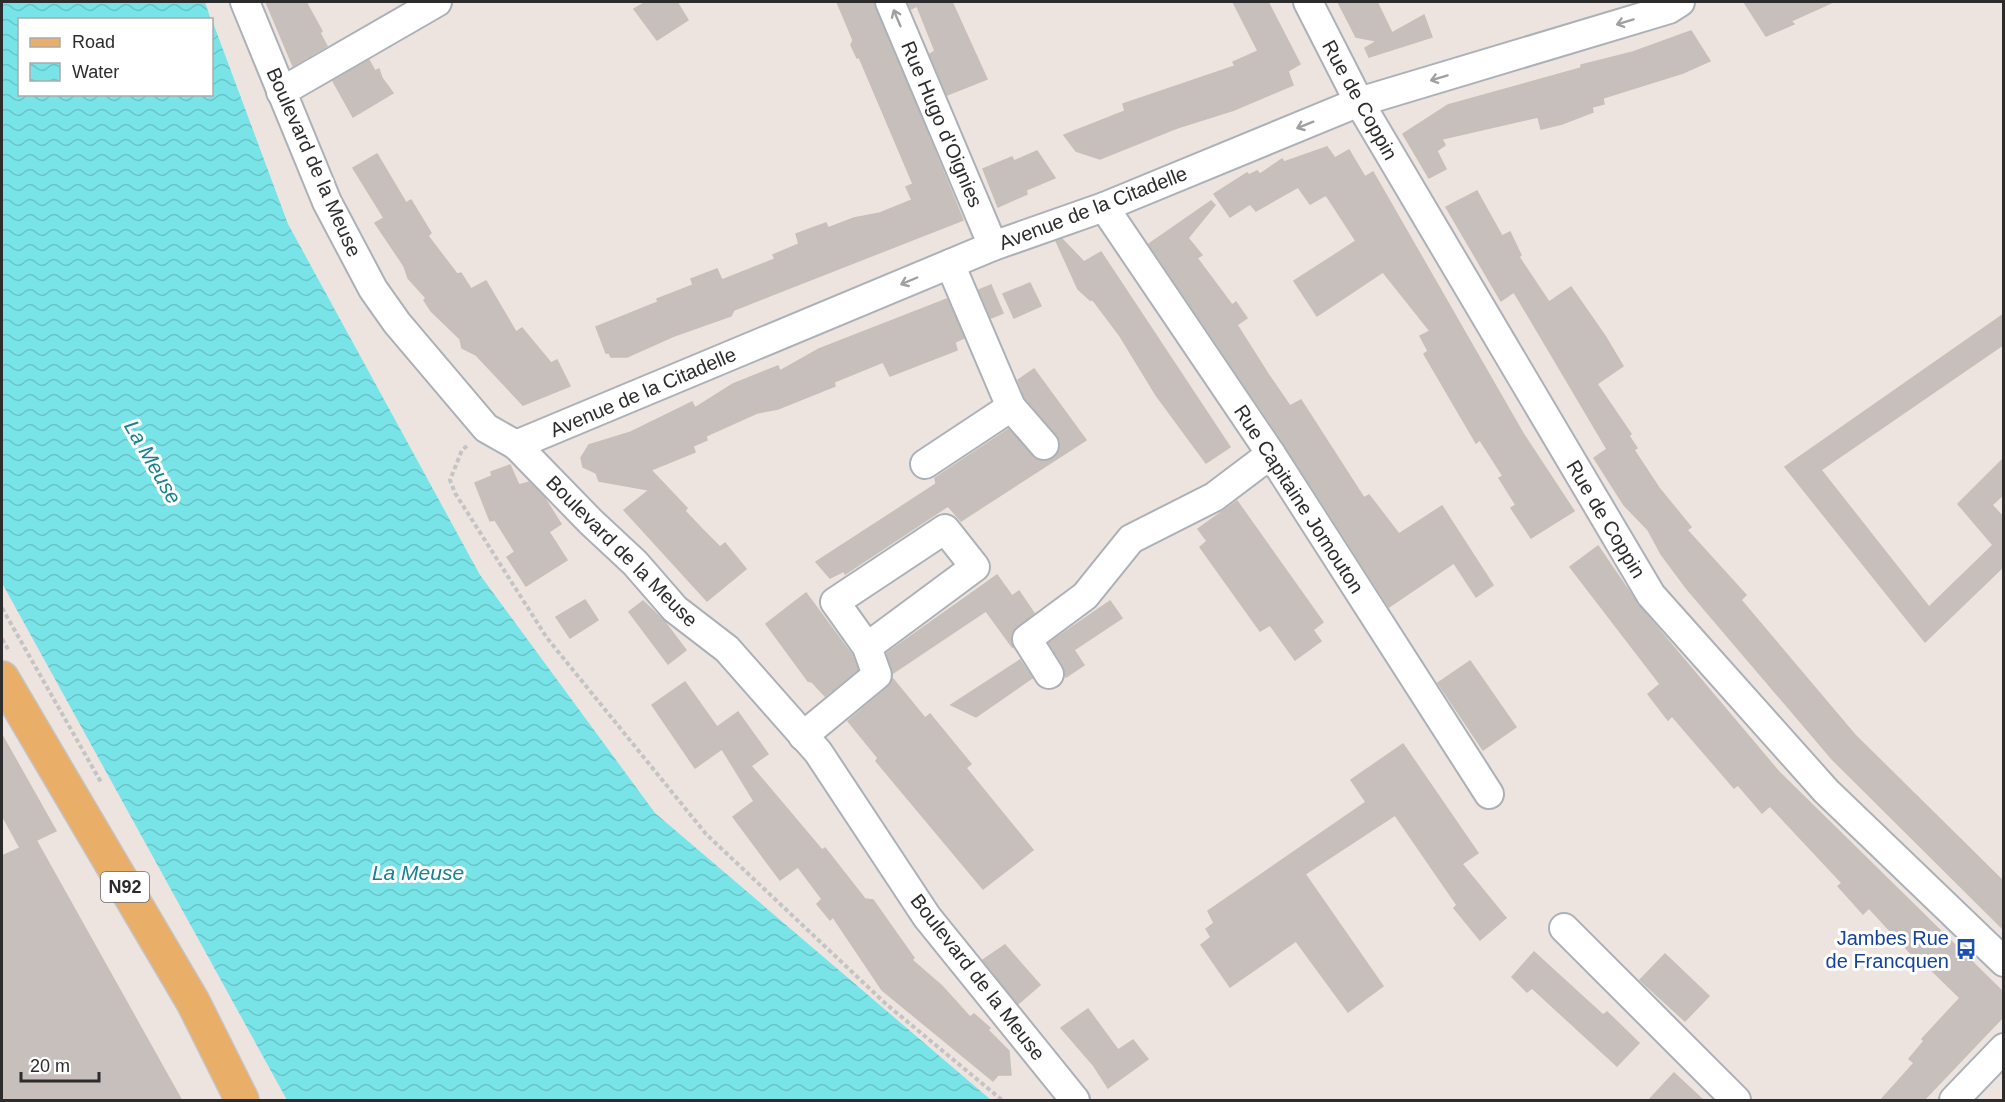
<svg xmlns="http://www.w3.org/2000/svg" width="2005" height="1102" viewBox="0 0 2005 1102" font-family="Arial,sans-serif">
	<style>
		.water { fill: url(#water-waves) }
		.building { fill: #c6bfbb; stroke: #c8bfb9; stroke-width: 1.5 }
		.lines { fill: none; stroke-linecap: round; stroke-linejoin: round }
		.minor-casing { stroke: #acb1b8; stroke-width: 32 }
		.major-casing { stroke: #c4c4c4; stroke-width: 36 }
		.path { stroke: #c4c4c4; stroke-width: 4; stroke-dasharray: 4.5 3; stroke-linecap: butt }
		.minor { stroke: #fff; stroke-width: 28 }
		.major { stroke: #e9ae68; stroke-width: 33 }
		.oneway { stroke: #a0a0a0 }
		.labels { text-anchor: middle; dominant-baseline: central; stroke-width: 6; stroke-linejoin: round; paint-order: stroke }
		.shield { fill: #fff; stroke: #6b6b6b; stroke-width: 1.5 }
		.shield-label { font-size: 18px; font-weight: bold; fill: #2c2c2c }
		.street-label { font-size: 20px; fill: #2c2c2c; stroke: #fff }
		.transit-label { font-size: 20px; fill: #164399; stroke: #fff; text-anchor: end }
		.water-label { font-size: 21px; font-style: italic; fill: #158290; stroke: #fff }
	</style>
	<defs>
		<pattern id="water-waves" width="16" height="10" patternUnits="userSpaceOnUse" patternTransform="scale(1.5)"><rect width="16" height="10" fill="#79e4e8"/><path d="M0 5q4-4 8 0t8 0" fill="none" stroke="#69c4c7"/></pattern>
	</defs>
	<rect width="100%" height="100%" fill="#ede4e0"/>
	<path class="water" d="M2,2H205L211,20H20V94H212V20L288,224L480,575L655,813L991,1100H287L2,583Z"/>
	<g class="building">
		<path d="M266,2H306L322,31L320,33L327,46L293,66Z"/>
		<path d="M646,2H677L688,20L657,40L634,9Z"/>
		<path d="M837,2H874L963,220L734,310L731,316L674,336L627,357H611L609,353H606L596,327L658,302L657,299L693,285L691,279L717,269L722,280L775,259L773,255L799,244L796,234L826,223L828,228L854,218L880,213L912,200L906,187L913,184L859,57L857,58L851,45L853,40Z"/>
		<path d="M908,2H952L987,79L947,95L930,54L935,51L917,6L911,9Z"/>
		<path d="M1233,2H1268L1300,64L1288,71L1293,85L1234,110L1177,128L1100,159L1076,151L1064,135L1125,111L1123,104L1235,66L1233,62L1258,51Z"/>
		<path d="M1338,2H1377L1392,33L1424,15L1432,37L1369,57L1365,48L1377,41L1356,37Z"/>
		<path d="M1744,2H1833L1791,21L1794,24L1766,36Z"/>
		<path d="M1691,31L1710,61L1683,73L1603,98L1604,104L1592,107L1593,112L1562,124L1541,129L1538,117L1442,139L1445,145L1437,151L1446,169L1429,178L1403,134L1448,105L1581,68V65L1633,52Z"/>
		<path d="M369,60L375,71L379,69L382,78L393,93L353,117L333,81Z"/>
		<path d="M1327,147L1335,158L1349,150L1365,177L1373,172L1524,435L1574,511L1531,538L1511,508L1516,505L1499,478L1503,476L1480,440L1476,443L1424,354L1428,351L1420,336L1430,331L1383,272L1317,316L1294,281L1356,241L1326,195L1310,204L1298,187L1256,211L1250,204L1230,217L1214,194L1247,173L1249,175L1257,171L1260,174L1282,159L1284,162Z"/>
		<path d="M1037,151L1055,178L1026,190L1027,194L998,207L983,169L1012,157L1014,161Z"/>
		<path d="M377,154L406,203L411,200L431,233L428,236L457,274L461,273L471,289L486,281L516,332L522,328L551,363L557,360L570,386L523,405L476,355L462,348L460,339L431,311L424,300L426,298L408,278L404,266L375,223L384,218L353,168Z"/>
		<path d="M1477,191L1502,236L1510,232L1521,255L1519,257L1549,302L1571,287L1605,336L1623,366L1597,384L1631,434L1629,436L1637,448L1634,450L1659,488L1691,527L1687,530L1746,595L1741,600L1855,735L2004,882V930L1832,759L1687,589L1661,554L1648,530L1624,505L1594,458L1607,449L1514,292L1501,301L1446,207Z"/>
		<path d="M1211,201L1215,205L1188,238L1202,255L1197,258L1232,305L1236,302L1247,318L1237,325L1268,374L1290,406L1301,400L1364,498L1369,495L1399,534L1442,506L1493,585L1476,597L1454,563L1389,607L1285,445L1149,244Z"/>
		<path d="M1062,239L1084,262L1101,252L1230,447L1206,463L1156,395L1120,336L1093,300H1090L1078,289L1056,241Z"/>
		<path d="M1030,283L1041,306L1014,318L1003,294Z"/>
		<path d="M991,285L1003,313L991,318L979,290Z"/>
		<path d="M947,299L964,338L955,342L957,350L890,376L883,362L834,382L835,386L778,409L757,413L706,436L707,440L693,446L695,452L651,470L687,508L685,511L702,529L720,547L725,543L746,569L707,601L624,510L649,490L599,481L596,473L583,467L581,458L589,445L631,432L692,402L695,408L733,384L778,366L780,371L819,349Z"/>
		<path d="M2004,314V344L1821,470L1929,607L1993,545L1958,504L2004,458V494L1992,505L2004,518V566L1925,642L1785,467Z"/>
		<path d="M1034,369L1086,440L961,521L948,506L845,574L844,571L830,578L816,562L936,484L935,478L1009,429L1038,460L1047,461L1055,457L1060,450L1057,435L1025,398L1018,380Z"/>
		<path d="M510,465L519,485L529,482L544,497L561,524L549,532L567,560L526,586L507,557L515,552L495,520L490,521L475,483L492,476L491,472Z"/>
		<path d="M1237,501L1323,622L1313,630L1321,641L1295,660L1270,625L1260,631L1200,547L1207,541L1198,529Z"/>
		<path d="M1598,546L1639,606L1779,772L2004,993V1016L1923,1101H1880L1914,1063L1909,1059L1924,1041L1922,1039L1960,998L1916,955L1914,957L1869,908L1863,914L1838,886L1842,883L1770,806L1762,813L1738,785L1734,788L1672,716L1668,720L1648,694L1660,684L1570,567Z"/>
		<path d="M997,575L1012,596L1019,591L1034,613L1012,632L1011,639L1013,648L986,611L893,673L887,653Z"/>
		<path d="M806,593L852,655L858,670L825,696L812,682L808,681L766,624Z"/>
		<path d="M585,600L598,620L570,638L556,617Z"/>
		<path d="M643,601L664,621L686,650L668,664L629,612Z"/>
		<path d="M1110,601L1122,618L1074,650L1084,665L1066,677L1063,665L1049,643Z"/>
		<path d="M1020,660L1032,678L976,717L951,705Z"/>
		<path d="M1470,661L1516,727L1483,750L1438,683Z"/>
		<path d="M893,679L925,718L930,714L971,764L966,768L1033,850L983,889L876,761L878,758L848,721L887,688Z"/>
		<path d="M685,682L717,727L738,712L768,754L751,766L822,850L825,848L865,899L873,900L914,958L912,960L942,986L970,1017L974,1014L990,1028L988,1030L1009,1051L1011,1075H998L993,1081L882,990L833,917L830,920L817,904L822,899L798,867L780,880L733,817L754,801L722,749L695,768L652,705Z"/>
		<path d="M2,735L56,831L20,848L36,840L182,1101H2V856L20,848L2,815Z"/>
		<path d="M1403,744L1478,853L1462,864L1506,918L1480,940L1454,908L1457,905L1395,815L1305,874L1383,986L1348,1012L1296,941L1230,987L1201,945L1211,937L1206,929L1214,923L1208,911L1366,802L1351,780Z"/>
		<path d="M1005,945L1040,985L1018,1004L983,960Z"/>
		<path d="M1534,952L1603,1015L1607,1012L1639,1043L1617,1066L1532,988L1527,992L1512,977Z"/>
		<path d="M1665,954L1709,996L1685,1021L1640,980Z"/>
		<path d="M1088,1009L1118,1050L1133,1040L1148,1059L1108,1088L1094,1066L1061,1028Z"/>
		<path d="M1674,1073L1704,1101H1648Z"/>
	</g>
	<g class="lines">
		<defs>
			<g id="minor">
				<path d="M245,2L327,202L373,289L397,323L486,428L516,445L591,522L635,563L675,609L727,649L818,752L927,917L1075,1100"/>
				<path d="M890,2L993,246"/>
				<path d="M1308,2L1359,102L1651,595L1826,791L2004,962"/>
				<path d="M281,92L437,2"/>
				<path d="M1104,207L1271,454L1489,794"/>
				<path d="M950,264L1011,407L1044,445"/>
				<path d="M516,445L993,246L1104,207L1359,102L1669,9L1680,2"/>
				<path d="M925,464L1011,407"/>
				<path d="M1049,674L1027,639L1085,596L1131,539L1214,497L1271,454"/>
				<path d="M803,736L877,675L867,647L975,567L945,529L835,602L867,647"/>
				<path d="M1564,928L1736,1100"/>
				<path d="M1954,1100L2004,1048"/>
			</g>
			<path id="major" d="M2,678L193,1002L242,1100"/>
		</defs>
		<use href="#minor" class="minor-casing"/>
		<use href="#major" class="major-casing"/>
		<g class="path">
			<path d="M467,446L462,450L450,480L455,493L547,638L706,834L886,1004L1002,1100"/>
			<path d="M2,608L102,784"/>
			<path d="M2,639L9,651"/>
		</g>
		<use href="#minor" class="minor"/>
		<use href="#major" class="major"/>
	</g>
	<defs><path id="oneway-shaft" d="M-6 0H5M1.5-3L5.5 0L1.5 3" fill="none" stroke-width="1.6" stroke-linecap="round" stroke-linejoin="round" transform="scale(1.5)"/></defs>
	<g class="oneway">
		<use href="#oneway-shaft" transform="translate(897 18) rotate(-113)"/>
		<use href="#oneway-shaft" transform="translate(1625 22) rotate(163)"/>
		<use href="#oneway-shaft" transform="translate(1439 78) rotate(163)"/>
		<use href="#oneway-shaft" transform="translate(1305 125) rotate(158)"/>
		<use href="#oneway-shaft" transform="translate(909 281) rotate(157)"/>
	</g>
	<defs>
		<symbol id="bus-bare" viewBox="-9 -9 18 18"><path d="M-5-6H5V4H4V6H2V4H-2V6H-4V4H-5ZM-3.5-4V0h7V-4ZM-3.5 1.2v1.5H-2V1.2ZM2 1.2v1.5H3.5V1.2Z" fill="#1a4fb4" stroke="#fff" stroke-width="2.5" paint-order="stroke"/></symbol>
	</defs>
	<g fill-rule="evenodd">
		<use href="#bus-bare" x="1951" y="934" width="30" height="30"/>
	</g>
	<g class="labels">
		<rect class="shield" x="101" y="872" width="48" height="30" rx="4.5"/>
		<g class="shield-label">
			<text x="125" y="887">N92</text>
		</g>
		<g class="street-label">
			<text transform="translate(1360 100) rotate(61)">Rue de Coppin</text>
			<text transform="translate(942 124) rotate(67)">Rue Hugo d'Oignies</text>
			<text transform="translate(314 162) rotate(66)">Boulevard de la Meuse</text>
			<text transform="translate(1093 208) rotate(-21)">Avenue de la Citadelle</text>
			<text transform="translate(643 392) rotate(-23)">Avenue de la Citadelle</text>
			<text transform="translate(1299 499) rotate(57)">Rue Capitaine Jomouton</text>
			<text transform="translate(1606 519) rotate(59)">Rue de Coppin</text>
			<text transform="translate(622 551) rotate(45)">Boulevard de la Meuse</text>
			<text transform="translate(978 977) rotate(52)">Boulevard de la Meuse</text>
		</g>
		<g class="transit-label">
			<text x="1949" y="938">Jambes Rue<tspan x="1949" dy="23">de Francquen</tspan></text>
		</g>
		<g class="water-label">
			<text transform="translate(153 462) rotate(60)">La Meuse</text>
			<text x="418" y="872">La Meuse</text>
		</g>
	</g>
	<rect width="2005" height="1102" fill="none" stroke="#2c2c2c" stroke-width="6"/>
	<rect x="18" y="18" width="195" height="78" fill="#ffffff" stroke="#ababab" stroke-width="1.5"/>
	<rect x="30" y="38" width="30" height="9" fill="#e9ae68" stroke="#ababab" stroke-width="1.5"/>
	<text x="72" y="48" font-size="18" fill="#2c2c2c">Road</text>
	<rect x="30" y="63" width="30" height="18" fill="url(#water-waves)" stroke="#ababab" stroke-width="1.5"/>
	<text x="72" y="78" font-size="18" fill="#2c2c2c">Water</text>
	<path d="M21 1072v9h78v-9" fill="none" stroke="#2c2c2c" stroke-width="3"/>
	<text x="30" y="1072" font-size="18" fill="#2c2c2c" stroke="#ffffff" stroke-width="4.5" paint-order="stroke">20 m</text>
</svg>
